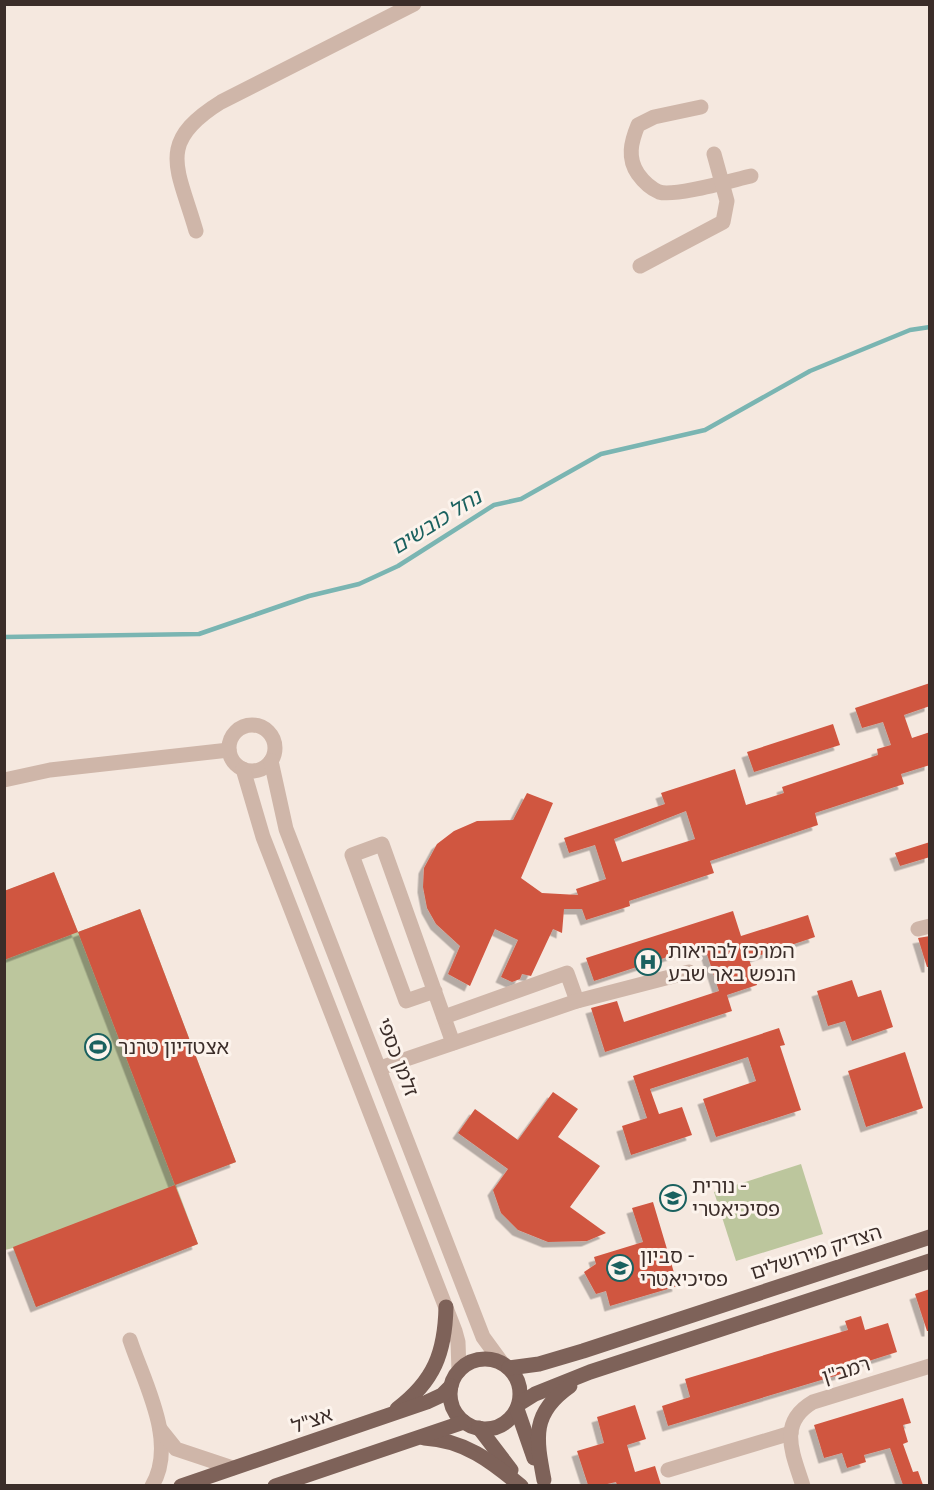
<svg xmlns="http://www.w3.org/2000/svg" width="934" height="1490" viewBox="0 0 934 1490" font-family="'Fira Sans Condensed','Noto Sans Hebrew',sans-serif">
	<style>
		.green { fill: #bcc69d }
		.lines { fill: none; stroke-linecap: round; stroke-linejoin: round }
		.stream { stroke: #7ab5b2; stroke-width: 4.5 }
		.building { fill: #d05641; fill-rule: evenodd; filter: url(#shadow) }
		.minor { stroke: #cfb6a9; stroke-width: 15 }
		.major { stroke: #7e6259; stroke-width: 15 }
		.labels { text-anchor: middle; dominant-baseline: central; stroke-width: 6; stroke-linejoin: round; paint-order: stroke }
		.poi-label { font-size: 20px; fill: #3b2d29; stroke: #fcf3ec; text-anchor: start }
		.street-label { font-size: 20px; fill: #3b2d29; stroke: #fcf3ec }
		.water-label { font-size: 21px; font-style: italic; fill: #1a615f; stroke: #fcf3ec }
	</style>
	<defs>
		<filter id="shadow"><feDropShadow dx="-5.5" dy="5.5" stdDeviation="0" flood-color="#0004"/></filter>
	</defs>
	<rect width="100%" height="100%" fill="#f5e8df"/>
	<g class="green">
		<path d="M54,872L78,932L140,909L236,1162L176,1185L198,1244L36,1307L13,1248L5,1250V891Z"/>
		<path d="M801,1164L823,1234L736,1261L714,1192Z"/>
	</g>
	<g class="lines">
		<path class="stream" d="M4,637L199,634L309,596L359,584L398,566L494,505L521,499L601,454L705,430L810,371L910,330L930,327"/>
	</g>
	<g class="building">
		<path d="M930,683V706L904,715L912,738L930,732V765L901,774L904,784L815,813L818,825L710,861L714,873L629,901L630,906L586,920L582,909H564L562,933L553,929L531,976L522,974L520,979L512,982L501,977L518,940L495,929L470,986L448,974L460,946L436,924L427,908L423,887L424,868L437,844L454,831L477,821L513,820L527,793L553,803L521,878L542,893L578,895L576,889L606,879L595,845L569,853L564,838L665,804L661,793L735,769L746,805L784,793L782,787L878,755L877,749L891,745L883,722L862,728L855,708ZM686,811L695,839L622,862L614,839Z"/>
		<path d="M833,724L840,745L754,772L747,752Z"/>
		<path d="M930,842V857L900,866L895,853Z"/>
		<path d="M54,872L78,932L4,960V891Z"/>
		<path d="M140,909L236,1162L175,1185L78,932Z"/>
		<path d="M733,911L741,936L808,915L815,937L749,959L757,985L727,995L732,1011L605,1052L591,1008L617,1001L624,1022L719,991L704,945L594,981L586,958Z"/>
		<path d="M930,936V967H927L918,938Z"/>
		<path d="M852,980L858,997L881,990L893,1027L852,1041L845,1021L828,1026L817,991Z"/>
		<path d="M779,1028L785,1045L780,1046L801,1110L716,1137L703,1099L756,1081L748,1057L650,1089L659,1114L682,1107L692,1135L631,1155L622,1126L647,1118L633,1076Z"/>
		<path d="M905,1052L923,1108L866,1127L848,1071Z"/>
		<path d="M553,1092L578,1109L558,1137L600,1166L570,1207L606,1233L587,1241L548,1242L518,1230L501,1213L493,1190L508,1169L458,1133L475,1109L518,1140Z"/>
		<path d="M175,1185L198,1244L36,1307L13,1247Z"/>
		<path d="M653,1202L678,1286L610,1306L606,1291L596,1294L584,1272L596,1264L594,1257L643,1242L632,1208Z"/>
		<path d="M930,1289V1331H927L915,1294Z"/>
		<path d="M861,1316L865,1330L888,1323L897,1352L853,1366L855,1370L668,1426L662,1406L690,1397L685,1379L848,1330L845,1321Z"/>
		<path d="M903,1398L911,1423L903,1425L908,1442L903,1444L913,1472L918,1471L923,1485H903L890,1448L864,1455L866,1462L847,1468L842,1453L824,1458L814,1425Z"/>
		<path d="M635,1405L646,1439L627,1445L635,1472L655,1466L661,1485H617L616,1482L603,1485H588L577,1451L604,1443L597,1417Z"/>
	</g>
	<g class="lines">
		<g class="minor">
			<path d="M701,107L654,117L638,125C631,142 627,158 638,174C643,181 650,188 659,192C675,197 733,180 751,176"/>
			<path d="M196,231C178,168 155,143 221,102L414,4"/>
			<path d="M640,266L723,222L727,201L714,154"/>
			<circle cx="252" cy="748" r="23"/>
			<path d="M271,761L286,829L483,1337L502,1363"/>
			<path d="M243,769L263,837L455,1331L458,1342L459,1371"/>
			<path d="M4,780L50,770L229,750"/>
			<path d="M918,929L930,926"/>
			<path d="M435,991L406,1001L352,855L382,844L453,1043"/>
			<path d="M444,1017L567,973L577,1001"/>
			<path d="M380,1068L577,1001L689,972"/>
			<path d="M130,1340C144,1383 178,1442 152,1486"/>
			<path d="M160,1429L176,1449L233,1468"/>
			<path d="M668,1470L791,1433"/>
			<path d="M803,1486C793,1454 777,1423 813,1402L930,1366"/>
		</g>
		<g class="major">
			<circle cx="485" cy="1394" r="35"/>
			<path d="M509,1368L539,1364L583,1351L930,1237"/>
			<path d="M519,1404L535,1394L590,1372L930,1261"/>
			<path d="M397,1409C434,1381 445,1353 446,1307"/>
			<path d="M517,1409L534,1458"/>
			<path d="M479,1428L511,1470"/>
			<path d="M424,1438C464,1440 491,1461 521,1486"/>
			<path d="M544,1480C536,1438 531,1413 570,1386"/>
			<path d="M181,1486L427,1402L442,1395L451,1386"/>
			<path d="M275,1486L464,1422"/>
		</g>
	</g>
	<defs>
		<symbol id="hospital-ring" viewBox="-11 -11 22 22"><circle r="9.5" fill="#fcf3ec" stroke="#1a615f" stroke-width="1.5"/><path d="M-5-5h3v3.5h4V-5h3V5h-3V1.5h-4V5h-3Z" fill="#1a615f"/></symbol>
		<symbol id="stadium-ring" viewBox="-11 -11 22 22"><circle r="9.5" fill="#fcf3ec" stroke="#1a615f" stroke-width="1.5"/><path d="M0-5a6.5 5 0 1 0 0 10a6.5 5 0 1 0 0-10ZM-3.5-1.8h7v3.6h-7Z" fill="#1a615f"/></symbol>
		<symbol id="school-ring" viewBox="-11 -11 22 22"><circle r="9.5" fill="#fcf3ec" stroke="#1a615f" stroke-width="1.5"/><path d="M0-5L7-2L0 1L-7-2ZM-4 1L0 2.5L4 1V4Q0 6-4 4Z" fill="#1a615f"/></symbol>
	</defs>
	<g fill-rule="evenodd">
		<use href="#hospital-ring" x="633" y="947" width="30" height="30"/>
		<use href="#stadium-ring" x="83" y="1032" width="30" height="30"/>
		<use href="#school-ring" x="658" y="1183" width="30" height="30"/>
		<use href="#school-ring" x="605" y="1253" width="30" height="30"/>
	</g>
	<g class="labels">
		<g class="poi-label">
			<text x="668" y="951">המרכז לבריאות<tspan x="668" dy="23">הנפש באר שבע</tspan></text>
			<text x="118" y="1047">אצטדיון טרנר</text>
			<text x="692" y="1186">נורית -<tspan x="692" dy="23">פסיכיאטרי</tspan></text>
			<text x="640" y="1256">סביון -<tspan x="640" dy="23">פסיכיאטרי</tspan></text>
		</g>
		<g class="street-label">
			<text transform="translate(398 1057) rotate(69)">זלמן כספי</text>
			<text transform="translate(816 1252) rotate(-18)">הצדיק מירושלים</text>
			<text transform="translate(846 1370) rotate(-17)">רמב"ן</text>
			<text transform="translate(312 1420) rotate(-19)">אצ"ל</text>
		</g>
		<g class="water-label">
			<text transform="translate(436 522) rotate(-32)">נחל כובשים</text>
		</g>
	</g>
	<rect width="934" height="1490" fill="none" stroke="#3b2d29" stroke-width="12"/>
</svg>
